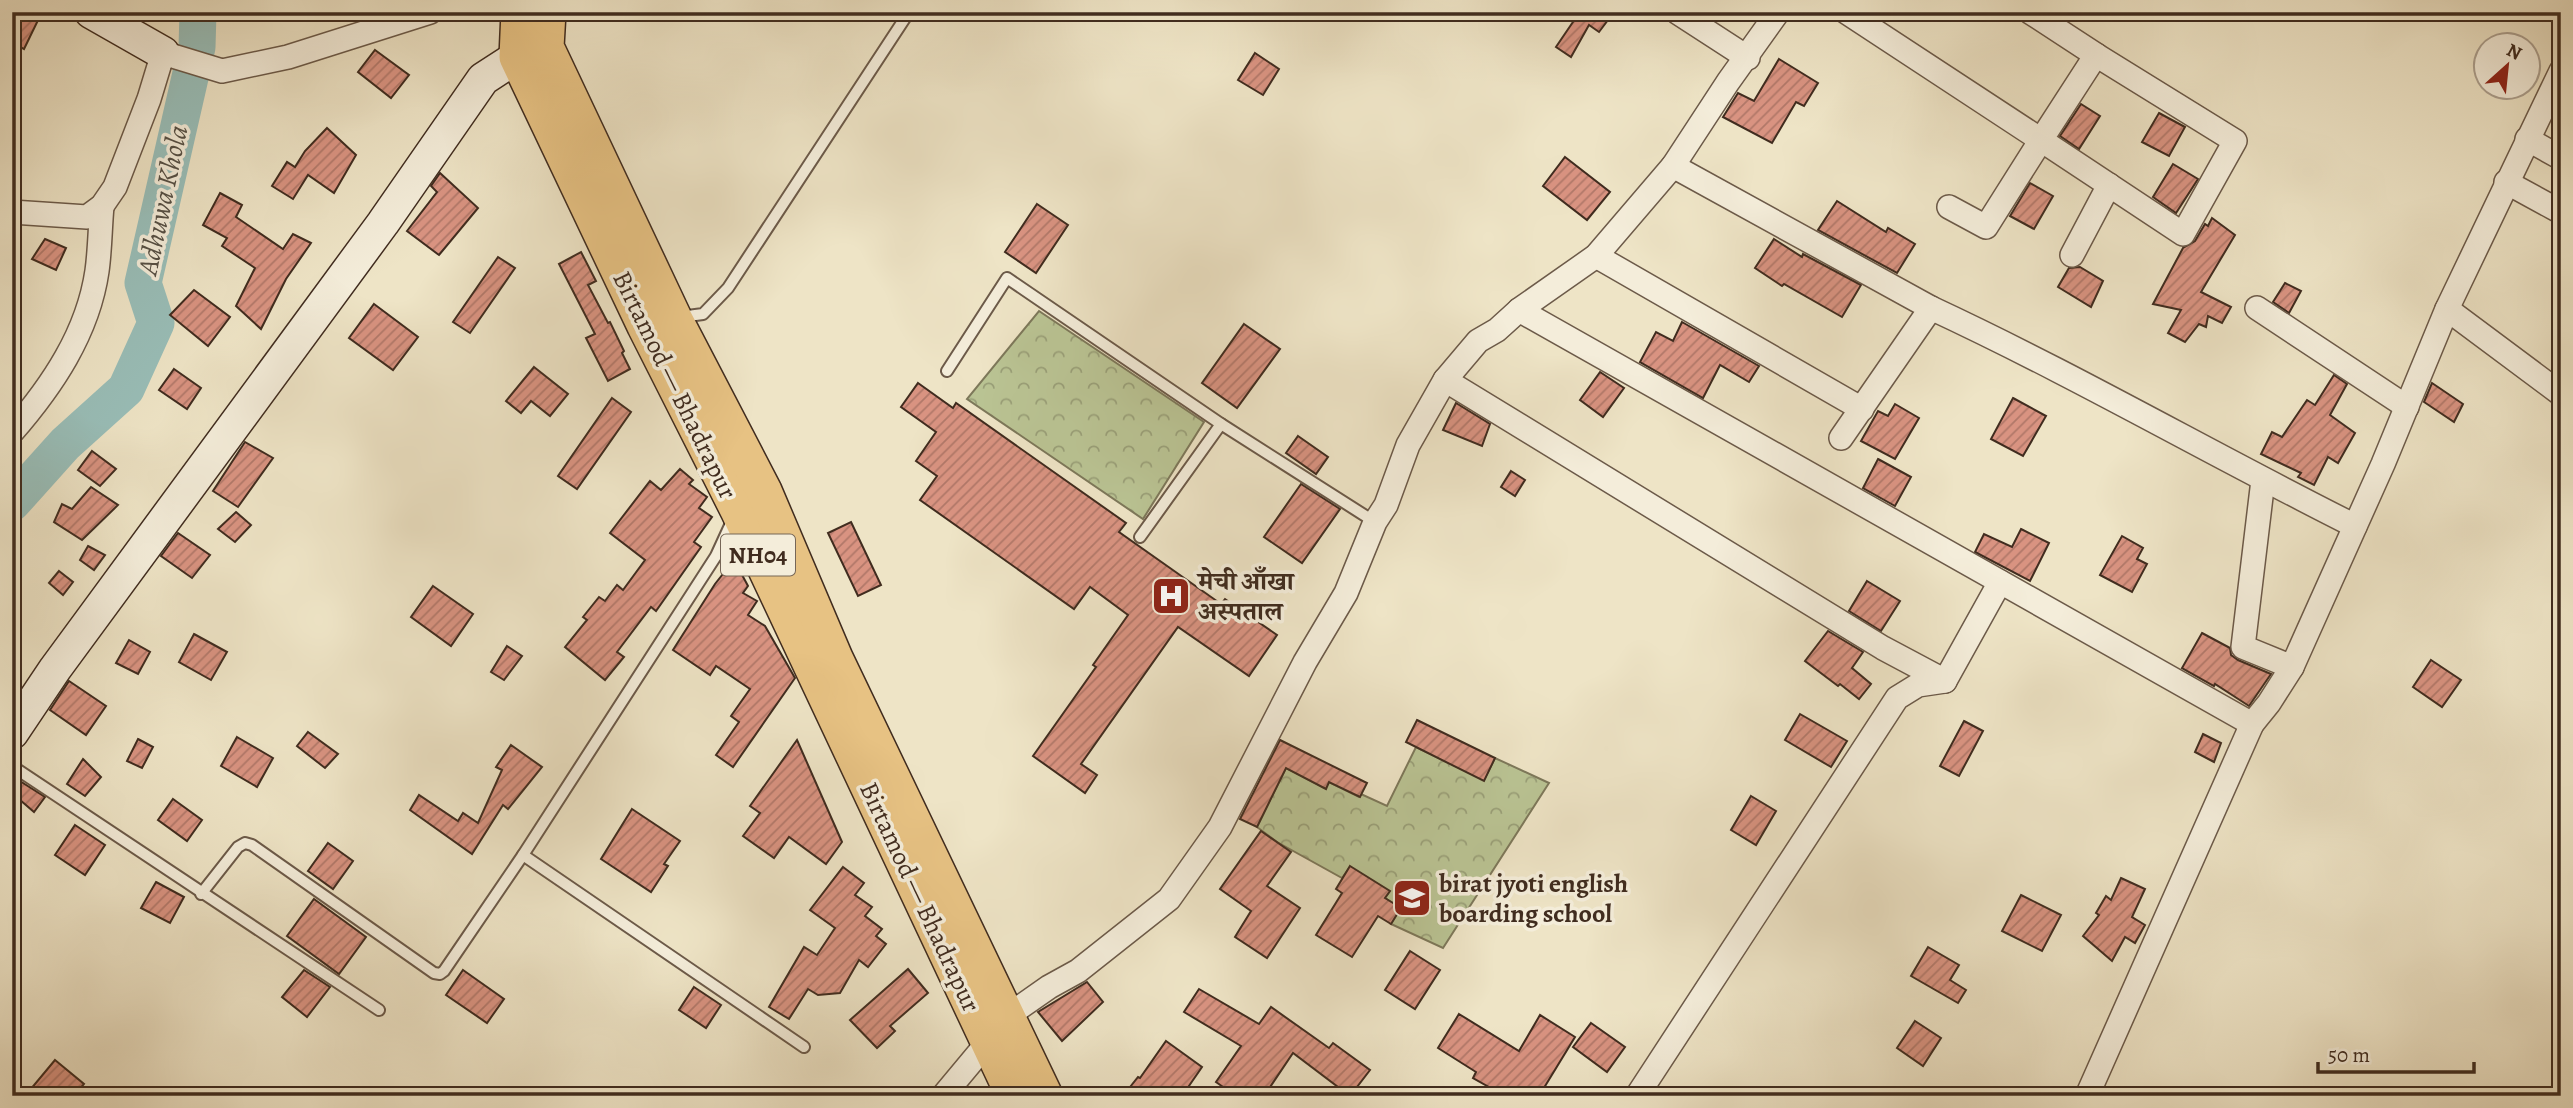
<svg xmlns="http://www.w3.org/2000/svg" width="2573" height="1108" viewBox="0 0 2573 1108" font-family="Alegreya,'Noto Serif Devanagari',serif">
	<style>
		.forest { fill: url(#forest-crowns); stroke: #7d785a; stroke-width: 2 }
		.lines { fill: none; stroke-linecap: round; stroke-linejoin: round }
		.river { stroke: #99beb8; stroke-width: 37 }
		.building { fill: url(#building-hatch); stroke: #402c1f; stroke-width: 2 }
		.lane-casing { stroke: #6c5a49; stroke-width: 14 }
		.street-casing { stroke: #6c5a49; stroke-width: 26 }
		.secondary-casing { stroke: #402c1f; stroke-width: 35 }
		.primary-casing { stroke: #402c1f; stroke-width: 38 }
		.lane { stroke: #f4edda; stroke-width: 10 }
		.street { stroke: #f4edda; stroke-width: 23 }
		.secondary { stroke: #f4edda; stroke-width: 32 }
		.primary { stroke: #e7c283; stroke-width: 35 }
		.labels { text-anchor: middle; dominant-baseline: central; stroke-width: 7; stroke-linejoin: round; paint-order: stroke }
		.shield { fill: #f4edda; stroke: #766657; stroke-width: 2 }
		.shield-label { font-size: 24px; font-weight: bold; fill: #402c1f }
		.street-label { font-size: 26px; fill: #402c1f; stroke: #f4edda }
		.poi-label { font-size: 26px; font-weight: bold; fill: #402c1f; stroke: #f4edda; text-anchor: start }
		.water-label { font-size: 28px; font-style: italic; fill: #565045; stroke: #f4edda }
	</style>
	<defs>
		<pattern id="forest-crowns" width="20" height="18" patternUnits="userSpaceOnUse" patternTransform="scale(1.75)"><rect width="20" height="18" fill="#bac494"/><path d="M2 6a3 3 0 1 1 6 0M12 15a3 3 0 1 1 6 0" fill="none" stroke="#999f78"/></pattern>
		<pattern id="building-hatch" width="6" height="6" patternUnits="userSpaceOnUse" patternTransform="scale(1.75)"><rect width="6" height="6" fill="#d99381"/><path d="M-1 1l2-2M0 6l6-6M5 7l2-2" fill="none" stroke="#b17869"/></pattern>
	</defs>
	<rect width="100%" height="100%" fill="#eee4c6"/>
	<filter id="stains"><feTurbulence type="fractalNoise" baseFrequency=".00286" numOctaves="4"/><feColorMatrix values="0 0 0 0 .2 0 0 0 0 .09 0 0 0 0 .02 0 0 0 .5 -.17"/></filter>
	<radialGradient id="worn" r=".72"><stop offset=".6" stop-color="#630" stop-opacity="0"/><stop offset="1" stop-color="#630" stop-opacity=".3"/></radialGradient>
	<g class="forest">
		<path d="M1039,311L1204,422L1143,519L967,399Z"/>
		<path d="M1416,747L1484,780L1495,758L1549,783L1443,948L1391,924L1400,908L1385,898L1389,892L1350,867L1342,878L1277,842L1257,827L1286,768L1325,788L1329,782L1359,797L1361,794L1387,806Z"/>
	</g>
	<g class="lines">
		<path class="river" d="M12,503L65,444L126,389L156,323L143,283L197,47L198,12"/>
	</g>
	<g class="building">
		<path d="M12,12H42L24,49L12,42Z"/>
		<path d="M1572,12H1614L1599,32L1589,25L1571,57L1556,47L1577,16Z"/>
		<path d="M375,50L409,75L391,98L358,72Z"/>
		<path d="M1255,53L1279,69L1263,95L1238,80Z"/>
		<path d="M1779,59L1818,83L1804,106L1796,102L1772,143L1723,117L1738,93L1754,101Z"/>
		<path d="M2081,104L2100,116L2079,149L2060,136Z"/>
		<path d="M2159,113L2185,127L2169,156L2142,142Z"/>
		<path d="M327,128L356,155L334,193L308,175L293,199L272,186L287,162L295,167L305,151Z"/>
		<path d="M1565,157L1610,192L1587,220L1543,186Z"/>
		<path d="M2173,164L2198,179L2176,213L2153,197Z"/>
		<path d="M440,173L478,208L439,255L407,231L437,192L431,186Z"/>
		<path d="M2030,183L2053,196L2034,229L2010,216Z"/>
		<path d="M220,193L242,205L236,217L283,249L293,234L311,243L286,279L261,329L236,306L255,268L222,246L227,238L203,225Z"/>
		<path d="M1837,201L1886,232L1888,228L1915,244L1897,273L1818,230Z"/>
		<path d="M1037,204L1068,225L1036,273L1005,252Z"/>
		<path d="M2212,218L2235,235L2201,292L2231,307L2222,323L2208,316L2206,327L2199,324L2185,342L2168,333L2181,310L2153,304L2183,248L2195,241L2205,224L2208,226Z"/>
		<path d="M45,239L66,248L56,270L32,259Z"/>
		<path d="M1774,239L1802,257L1803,254L1861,285L1842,317L1784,284L1782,286L1755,268Z"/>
		<path d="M581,252L596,281L588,285L608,323L610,322L624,351L622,353L630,369L608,381L586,338L595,334L559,264Z"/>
		<path d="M498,257L515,268L470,333L453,322Z"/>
		<path d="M2080,267L2103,281L2091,307L2058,287L2069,268Z"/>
		<path d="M2285,283L2301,291L2289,313L2273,302Z"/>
		<path d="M194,290L230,317L208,346L170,315Z"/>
		<path d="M374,304L418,337L393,370L349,338Z"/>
		<path d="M1682,322L1759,366L1749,382L1720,365L1703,398L1640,362L1656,332L1673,341Z"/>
		<path d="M1244,324L1280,349L1237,408L1202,383Z"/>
		<path d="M534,367L568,394L550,416L531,401L521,413L506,401Z"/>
		<path d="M174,369L201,388L187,409L159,390Z"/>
		<path d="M1600,372L1624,388L1603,417L1580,400Z"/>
		<path d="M2334,375L2347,384L2330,415L2355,433L2338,463L2328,457L2314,485L2298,477L2301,473L2261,454L2272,432L2282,437L2307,400L2315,405Z"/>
		<path d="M918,383L953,408L956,403L1126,523L1119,532L1221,604L1225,599L1277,635L1249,676L1178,627L1081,764L1097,775L1085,793L1033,756L1096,667L1093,665L1128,615L1090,587L1074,609L920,500L937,476L916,461L936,432L901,407Z"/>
		<path d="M2432,383L2463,404L2454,422L2424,402Z"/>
		<path d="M612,398L631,412L577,489L558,476Z"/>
		<path d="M2013,398L2046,416L2023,456L1991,439Z"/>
		<path d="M1456,403L1490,424L1482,446L1443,430Z"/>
		<path d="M1895,404L1919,418L1895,459L1861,441L1878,411L1888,416Z"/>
		<path d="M1298,436L1328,457L1316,474L1286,453Z"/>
		<path d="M245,442L273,458L238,507L213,491Z"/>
		<path d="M92,451L116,469L100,486L78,470Z"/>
		<path d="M1878,459L1911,477L1895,506L1863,488Z"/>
		<path d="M680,469L693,480L689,484L707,497L699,508L712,517L694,542L701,547L656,611L651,607L617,652L624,657L605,680L565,647L587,620L583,617L599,597L605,601L617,585L623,590L645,560L610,533L650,481L661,490Z"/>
		<path d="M1511,471L1525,480L1515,496L1501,487Z"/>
		<path d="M1301,484L1340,509L1302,563L1264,537Z"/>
		<path d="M91,487L118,505L82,540L54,522L62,504L72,509Z"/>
		<path d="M236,512L251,525L235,542L218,529Z"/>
		<path d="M851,522L881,585L858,596L828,533Z"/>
		<path d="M2021,529L2049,543L2030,581L1975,552L1984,534L2012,547Z"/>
		<path d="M178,533L210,555L192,578L161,556Z"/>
		<path d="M2122,536L2143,548L2137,559L2147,564L2132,592L2100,575Z"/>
		<path d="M88,546L105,555L94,570L80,560Z"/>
		<path d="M734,560L748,586L743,593L757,601L748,615L765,626L795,678L733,767L716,755L739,722L731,716L750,689L716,666L710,675L673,650L715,584Z"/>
		<path d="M59,571L73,582L63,595L49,583Z"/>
		<path d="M1867,581L1900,601L1881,631L1849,611Z"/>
		<path d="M433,586L473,614L451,646L411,617Z"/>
		<path d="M1828,631L1863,652L1852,668L1871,684L1859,699L1840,684L1838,686L1805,661Z"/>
		<path d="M2202,633L2230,648L2231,655L2238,660L2271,674L2249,706L2215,684L2214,686L2182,668Z"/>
		<path d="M194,634L227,652L211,680L179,662Z"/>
		<path d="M129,640L150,652L138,674L116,663Z"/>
		<path d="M507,646L522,656L504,680L491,672Z"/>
		<path d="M2431,660L2461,680L2442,707L2413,687Z"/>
		<path d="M69,681L106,706L86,735L50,710Z"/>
		<path d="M1800,714L1847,741L1831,767L1785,740Z"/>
		<path d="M1417,720L1495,758L1484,781L1406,742Z"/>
		<path d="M1964,721L1983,731L1959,776L1940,766Z"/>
		<path d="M308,732L338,754L325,768L297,746Z"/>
		<path d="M2203,734L2221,743L2214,762L2195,752Z"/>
		<path d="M237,737L273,758L257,787L221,766Z"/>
		<path d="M138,739L153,747L142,768L127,761Z"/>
		<path d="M797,740L842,842L826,864L789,837L774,858L743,836L760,813L750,806Z"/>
		<path d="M1280,740L1367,783L1360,797L1329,782L1326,789L1286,768L1257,827L1240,819Z"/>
		<path d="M511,745L542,767L508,809L503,805L472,854L410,810L419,795L458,821L463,813L478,823L502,770L496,767Z"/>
		<path d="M83,759L101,777L85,796L67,784Z"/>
		<path d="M12,776L45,797L34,812L12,793Z"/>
		<path d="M1751,796L1776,811L1756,845L1731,830Z"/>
		<path d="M173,799L202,820L187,841L158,820Z"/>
		<path d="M632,809L680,841L664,864L668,866L651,892L601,859Z"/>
		<path d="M75,825L105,845L85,875L55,855Z"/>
		<path d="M1261,831L1291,852L1267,886L1300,908L1267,958L1235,937L1251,911L1220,889Z"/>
		<path d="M328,843L353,861L333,889L308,871Z"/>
		<path d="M1350,866L1390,891L1385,898L1401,908L1391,924L1378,916L1352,957L1316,935L1342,893L1336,889Z"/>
		<path d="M843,867L864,883L855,895L872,907L865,916L882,929L876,936L886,944L868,967L859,960L840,993L818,995L808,989L789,1019L769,1007L804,947L817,955L835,928L810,910Z"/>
		<path d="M2121,878L2145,889L2132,917L2145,925L2135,943L2125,937L2112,961L2083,936L2099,915L2096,913L2106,896L2111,900Z"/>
		<path d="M156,882L184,897L170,923L141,908Z"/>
		<path d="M2021,895L2061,915L2042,951L2002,931Z"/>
		<path d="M314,899L366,937L339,974L287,936Z"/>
		<path d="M1928,947L1959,965L1950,980L1966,990L1958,1003L1911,976Z"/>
		<path d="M1410,951L1440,970L1415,1009L1385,990Z"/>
		<path d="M908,969L928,993L890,1026L895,1031L877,1048L850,1020Z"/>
		<path d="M304,970L330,987L307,1017L282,997Z"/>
		<path d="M463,970L504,999L487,1023L446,995Z"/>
		<path d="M1087,982L1103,1002L1062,1041L1038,1012Z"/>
		<path d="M694,987L721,1005L706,1028L679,1010Z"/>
		<path d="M1199,989L1259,1024L1271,1007L1329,1048L1333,1043L1370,1070L1350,1096L1293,1053L1264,1096H1236L1216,1082L1241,1046L1184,1012Z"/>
		<path d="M1459,1014L1519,1051L1540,1015L1575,1037L1539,1096H1505L1473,1078L1476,1072L1438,1048Z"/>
		<path d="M1915,1021L1941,1038L1923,1066L1897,1048Z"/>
		<path d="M1591,1023L1625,1047L1607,1072L1573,1047Z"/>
		<path d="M1166,1041L1202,1067L1182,1096H1123L1138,1077L1140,1078Z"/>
		<path d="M55,1060L84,1084L74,1096H25Z"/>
	</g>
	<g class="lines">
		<defs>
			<g id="lane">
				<path d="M680,317L703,314L728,288L909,12"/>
				<path d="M947,371L1007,278L1221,424L1375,522"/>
				<path d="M1140,537L1221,424"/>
				<path d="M12,766L379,1010"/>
				<path d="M523,855L804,1047"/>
				<path d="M201,894L238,847L245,843L252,845L434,973L440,974L444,971L523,855L716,556L733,519"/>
			</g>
			<g id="street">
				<path d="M1677,12L1748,58"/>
				<path d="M1846,12L2041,140L1986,227L1949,207"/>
				<path d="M2030,12L2096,55"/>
				<path d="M2096,55L2235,141L2183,234L2041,140Z"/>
				<path d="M2527,139L2561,158"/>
				<path d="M1673,166L1931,308L1841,438"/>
				<path d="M2506,182L2561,212"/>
				<path d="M12,212L87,217L102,206L115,187L149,99L163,53L222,71L288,57L430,12"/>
				<path d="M2072,255L2109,185"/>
				<path d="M1596,256L1862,409"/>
				<path d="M1931,308C2075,375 2213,455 2355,526"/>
				<path d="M2257,308L2407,407"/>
				<path d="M2447,309L2561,394"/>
				<path d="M1519,310L2252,724"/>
				<path d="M1445,380L1883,648L1945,681L1918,685L1897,698L1637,1096"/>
				<path d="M12,432C52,386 88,333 97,271C100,250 100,227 102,206"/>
				<path d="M2263,480L2243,647L2292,667"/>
				<path d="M1945,681L2000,582"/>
				<path d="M943,1096L988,1042L1006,1017L1049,987L1078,971L1169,899L1220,827L1305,662L1346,593L1375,522L1386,505L1408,445L1445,380L1478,341L1497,330L1519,310L1596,256L1673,166L1728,82L1778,12"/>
				<path d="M2087,1096L2252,724L2269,703L2292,667L2383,464L2447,309L2561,71"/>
			</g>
			<g id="secondary">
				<path d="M91,12L163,53"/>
				<path d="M12,733L55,669L383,223L483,79L517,57L541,48"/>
			</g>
			<g id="primary">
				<path d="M519,12L517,57L645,326L738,510L1014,1096"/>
				<path d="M548,12L546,47L674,318L764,491L835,658L1045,1096"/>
			</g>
		</defs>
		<use href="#lane" class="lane-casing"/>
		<use href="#street" class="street-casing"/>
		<use href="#secondary" class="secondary-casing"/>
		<use href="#primary" class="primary-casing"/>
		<use href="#lane" class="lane"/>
		<use href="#street" class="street"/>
		<use href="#secondary" class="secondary"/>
		<use href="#primary" class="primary"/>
	</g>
	<defs>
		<symbol id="hospital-square" viewBox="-11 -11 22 22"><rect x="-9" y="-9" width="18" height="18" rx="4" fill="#8f2418" stroke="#f4edda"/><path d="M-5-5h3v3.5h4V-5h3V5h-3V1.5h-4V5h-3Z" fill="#fff"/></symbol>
		<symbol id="school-square" viewBox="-11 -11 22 22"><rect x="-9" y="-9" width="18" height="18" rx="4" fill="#8f2418" stroke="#f4edda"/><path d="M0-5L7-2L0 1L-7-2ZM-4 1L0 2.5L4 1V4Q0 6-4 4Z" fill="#fff"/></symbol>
	</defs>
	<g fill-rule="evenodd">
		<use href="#hospital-square" x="1149" y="574" width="44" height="44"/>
		<use href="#school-square" x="1390" y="876" width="44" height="44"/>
	</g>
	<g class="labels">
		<rect class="shield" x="721" y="534.5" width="74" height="41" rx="5"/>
		<g class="shield-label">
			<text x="758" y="555">NH04</text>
		</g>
		<g class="street-label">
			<text transform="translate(675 385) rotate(64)">Birtamod — Bhadrapur</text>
			<text transform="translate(920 897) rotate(65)">Birtamod — Bhadrapur</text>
		</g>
		<g class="poi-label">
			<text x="1198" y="581">मेची आँखा<tspan x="1198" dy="30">अस्पताल</tspan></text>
			<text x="1439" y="883">birat jyoti english<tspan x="1439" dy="30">boarding school</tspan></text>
		</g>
		<g class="water-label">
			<text transform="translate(163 200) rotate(-78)">Adhuwa Khola</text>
		</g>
	</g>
	<rect width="2573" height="1108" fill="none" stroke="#eee4c6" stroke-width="42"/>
	<rect x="14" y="14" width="2545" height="1080" fill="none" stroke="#402c1f" stroke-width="3.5"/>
	<rect x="21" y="21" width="2531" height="1066" fill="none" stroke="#402c1f" stroke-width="2"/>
	<g transform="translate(2507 66) rotate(27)"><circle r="33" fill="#f4edda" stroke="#aca08f" stroke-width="2"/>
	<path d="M0-5L12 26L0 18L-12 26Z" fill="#8f2418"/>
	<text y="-10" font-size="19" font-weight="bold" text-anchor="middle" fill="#402c1f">N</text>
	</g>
	<path d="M2318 1062v10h156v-10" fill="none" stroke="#402c1f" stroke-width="3.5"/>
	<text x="2328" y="1062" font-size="21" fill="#402c1f" stroke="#f4edda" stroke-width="5" paint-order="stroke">50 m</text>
	<rect width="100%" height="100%" filter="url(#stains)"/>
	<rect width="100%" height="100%" fill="url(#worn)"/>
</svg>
